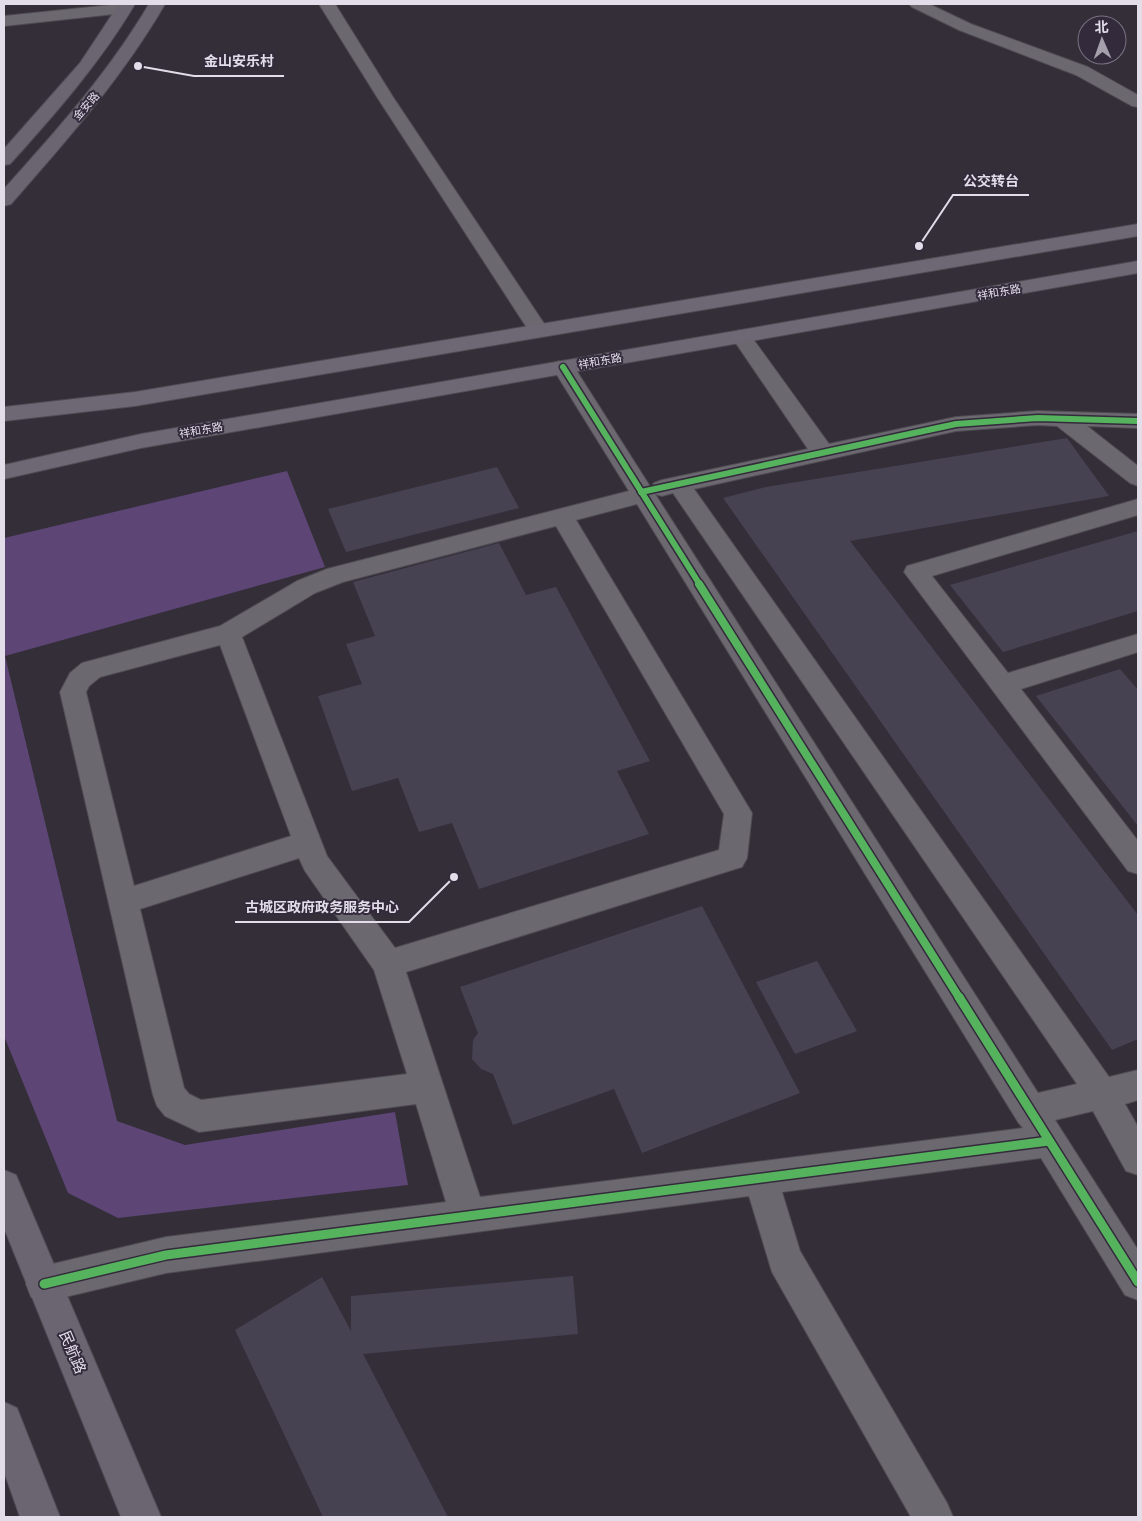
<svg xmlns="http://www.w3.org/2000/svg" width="1142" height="1521" viewBox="0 0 1142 1521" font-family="Lora,'Noto Sans SC',serif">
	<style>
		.green { fill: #5d4675 }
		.building { fill: #464252 }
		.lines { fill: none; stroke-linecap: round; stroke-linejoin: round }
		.minor-casing { stroke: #4f4b53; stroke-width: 2 }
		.major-casing { stroke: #4f4b53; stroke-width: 2 }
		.highway-casing { stroke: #4f4b53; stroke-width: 2 }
		.minor { fill: #6b686f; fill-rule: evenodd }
		.major { fill: #6e6874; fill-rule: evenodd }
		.highway { fill: #6a6571; fill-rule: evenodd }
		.cycleway-far2-casing { stroke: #332a3c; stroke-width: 9 }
		.cycleway-far1-casing { stroke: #332a3c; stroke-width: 11 }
		.cycleway-casing { stroke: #332a3c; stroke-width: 12 }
		.cycleway-far2 { stroke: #56b35d; stroke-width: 6 }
		.cycleway-far1 { stroke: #56b35d; stroke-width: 8 }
		.cycleway { stroke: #56b35d; stroke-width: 9 }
		.labels { text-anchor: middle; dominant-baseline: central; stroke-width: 4; stroke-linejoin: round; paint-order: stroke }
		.far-street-label { font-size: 11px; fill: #e3dde9; stroke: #332a3c }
		.near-street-label { font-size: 15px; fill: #e3dde9; stroke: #332a3c }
		.leader { fill: none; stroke: #e3dde9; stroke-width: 2 }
		.callout-dot { fill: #e3dde9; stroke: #332a3c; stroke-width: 2 }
		.callout-label { font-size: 14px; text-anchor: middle; font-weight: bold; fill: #e3dde9; stroke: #332a3c; stroke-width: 4; stroke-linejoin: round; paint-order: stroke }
	</style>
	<rect width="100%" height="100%" fill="#332e38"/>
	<path class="green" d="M287,471L325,567L5,656L117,1121L185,1145L395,1112L408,1185L118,1218L68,1193L4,1036V538Z"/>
	<g class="building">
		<path d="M1067,438L1109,496L850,541L1138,915V1039L1112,1050L723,498L766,487Z"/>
		<path d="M497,467L519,508L346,552L328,509Z"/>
		<path d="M1138,531V611L1003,652L950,585Z"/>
		<path d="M499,543L526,595L556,587L650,761L617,771L649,834L479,889L452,823L419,832L398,778L352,791L318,696L362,684L346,644L375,636L353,582Z"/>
		<path d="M1120,669L1138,690V826L1036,696Z"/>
		<path d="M702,906L800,1093L642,1153L614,1089L513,1125L493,1074L481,1069L472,1059L473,1040L478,1033L460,987Z"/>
		<path d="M817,961L857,1031L795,1054L756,982Z"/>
		<path d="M573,1276L578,1334L363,1354L448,1517H323L235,1330L322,1277L351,1331V1296Z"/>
	</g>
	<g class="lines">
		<defs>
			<g id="minor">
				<path d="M120,4L130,5L132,8L130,11L124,13L4,26V16Z"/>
				<path d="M319,4H335L393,97L549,331L546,335L539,337L532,335L529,331L377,97Z"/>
				<path d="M909,4H929L971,24L1088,67L1138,95V107L1132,106L1076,75L959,30L912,7Z"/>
				<path d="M741,330L748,332L829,444L956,417L1038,411L1138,414V428L1087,426L1138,466V486L1130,483L1057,426L1038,425L956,431L694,489L1109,1077L1138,1070V1100L1125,1104L1138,1127V1175L1126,1171L1093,1111L1055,1120L1138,1250V1300L1125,1295L1041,1158L782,1192L800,1251L947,1503L953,1517H911L772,1272L749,1196L166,1273L44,1302L31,1297L26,1284L31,1271L44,1266L166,1237L446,1202L416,1104L199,1132L165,1116L157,1106L153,1095L60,692L70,673L82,663L220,626L297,581L327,569L629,491L552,367L555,362L563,361L571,362L651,488L654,483L662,480L808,449L731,336L734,332ZM673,493L1077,1084L1038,1093L655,494L662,496ZM637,504L1018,1122L1023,1128L480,1197L406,972L732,870L742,867L747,858L752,813L576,520ZM556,526L724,814L719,850L395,948L327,856L242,637L315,593L343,582ZM220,645L291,836L134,886L86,692L89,686L100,677ZM299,858L305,871L374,970L407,1074L201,1100L189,1094L184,1088L140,909Z"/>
				<path d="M1138,499V515L932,576L1008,673L1138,634V652L1021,689L1138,841V874L1128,871L904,572L907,566Z"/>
			</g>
			<g id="major">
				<path d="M1138,224V236L135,406L4,421V407L135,392Z"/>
				<path d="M1138,261V273L141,448L4,479V465L141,434Z"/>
			</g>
			<g id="highway">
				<path d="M119,4H135C100,63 56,113 10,164L4,165V149L80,63Z"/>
				<path d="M149,4H165C122,78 67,140 11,204L4,206V189C57,130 109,72 149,4Z"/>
				<path d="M4,1170L16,1175L161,1517H121L4,1228Z"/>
				<path d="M4,1402L17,1408L60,1517H20L4,1472Z"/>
			</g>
		</defs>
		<use href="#minor" class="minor-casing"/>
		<use href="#major" class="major-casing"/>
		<use href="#highway" class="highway-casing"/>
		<use href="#minor" class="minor"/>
		<use href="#major" class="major"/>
		<use href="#highway" class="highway"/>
		<defs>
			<g id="cycleway-far2">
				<path d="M563,367L700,585"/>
				<path d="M641,492L956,424L1038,418L1138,421"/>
			</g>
			<path id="cycleway-far1" d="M699,584L960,999"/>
			<g id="cycleway">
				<path d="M959,997L1138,1282"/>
				<path d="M44,1284L166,1255L1049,1141"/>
			</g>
		</defs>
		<use href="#cycleway-far2" class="cycleway-far2-casing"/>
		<use href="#cycleway-far1" class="cycleway-far1-casing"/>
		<use href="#cycleway" class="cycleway-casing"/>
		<use href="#cycleway-far2" class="cycleway-far2"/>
		<use href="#cycleway-far1" class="cycleway-far1"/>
		<use href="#cycleway" class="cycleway"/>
	</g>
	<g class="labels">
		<g class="far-street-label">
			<text transform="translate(86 106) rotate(-49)">金安路</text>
			<text transform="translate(999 292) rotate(-10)">祥和东路</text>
			<text transform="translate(600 361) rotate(-10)">祥和东路</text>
			<text transform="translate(201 430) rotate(-10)">祥和东路</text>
		</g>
		<g class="near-street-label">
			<text transform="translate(73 1352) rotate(67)">民航路</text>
		</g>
	</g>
	<path class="leader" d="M138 66L194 76H284M919 246L953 195H1029M454 877L409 922H235"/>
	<g class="callout-dot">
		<circle cx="138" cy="66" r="5"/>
		<circle cx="919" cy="246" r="5"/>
		<circle cx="454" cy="877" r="5"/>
	</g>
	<g class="callout-label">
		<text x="239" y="66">金山安乐村</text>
		<text x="991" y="186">公交转台</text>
		<text x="322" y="912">古城区政府政务服务中心</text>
	</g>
	<rect width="1142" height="1521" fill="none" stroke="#e3dde9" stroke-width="10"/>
	<g transform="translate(1102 40) rotate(358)"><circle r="24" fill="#332a3c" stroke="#797281"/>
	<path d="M0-4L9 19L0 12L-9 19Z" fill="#a5a0ab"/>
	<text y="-8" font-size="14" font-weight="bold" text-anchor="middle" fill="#e3dde9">北</text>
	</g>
</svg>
